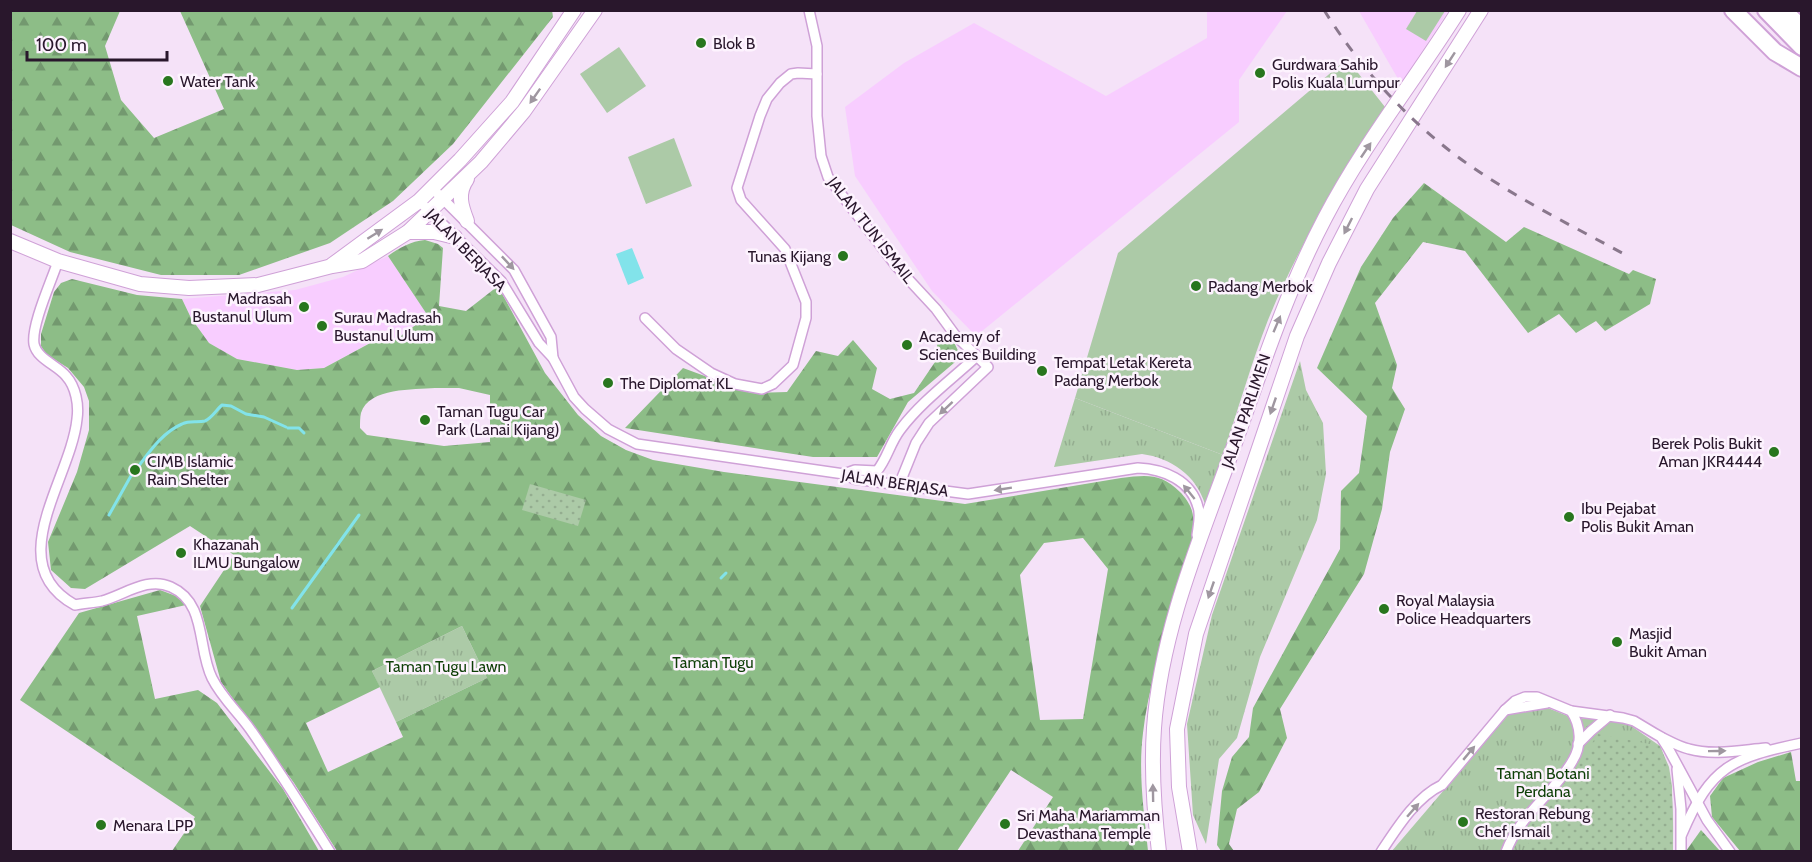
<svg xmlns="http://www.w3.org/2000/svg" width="1812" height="862" viewBox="0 0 1812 862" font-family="Cabin,sans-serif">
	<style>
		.built { fill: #f8cdff }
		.grass { fill: url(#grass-tufts) }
		.forest { fill: url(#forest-firs); fill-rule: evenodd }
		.garden { fill: url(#garden-dots) }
		.pitch { fill: #accaa7 }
		.water { fill: #82e3ea }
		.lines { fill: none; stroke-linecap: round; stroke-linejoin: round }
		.stream { stroke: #82e3ea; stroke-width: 3 }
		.street-casing { stroke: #cfa1d7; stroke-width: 12 }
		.secondary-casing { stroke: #cfa1d7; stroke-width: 16 }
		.highway-casing { stroke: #cfa1d7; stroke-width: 20 }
		.street { stroke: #fff; stroke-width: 9 }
		.secondary { stroke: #fff; stroke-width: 14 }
		.highway { stroke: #fff; stroke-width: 16 }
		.rail { stroke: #89778c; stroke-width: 3; stroke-dasharray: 10 10; stroke-linecap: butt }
		.oneway { fill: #9f97a0 }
		.poi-dot { fill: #28761e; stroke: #fdf3fe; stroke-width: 2 }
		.labels { text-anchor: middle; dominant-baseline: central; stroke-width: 5; stroke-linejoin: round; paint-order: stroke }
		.poi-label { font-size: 16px; fill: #29172c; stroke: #fdf3fe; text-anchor: start }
		.street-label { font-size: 16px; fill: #29172c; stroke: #fdf3fe }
		.park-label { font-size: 16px; fill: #0e3f07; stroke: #fdf3fe }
	</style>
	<defs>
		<pattern id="grass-tufts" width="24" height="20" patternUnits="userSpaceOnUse" patternTransform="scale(1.5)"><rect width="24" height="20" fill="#accaa7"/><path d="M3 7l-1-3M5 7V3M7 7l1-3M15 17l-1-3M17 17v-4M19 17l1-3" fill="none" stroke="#94ad90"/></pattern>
		<pattern id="forest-firs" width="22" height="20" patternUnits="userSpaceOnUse" patternTransform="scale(1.5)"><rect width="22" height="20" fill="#8dbd87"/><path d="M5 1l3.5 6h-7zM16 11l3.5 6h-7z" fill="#73996f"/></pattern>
		<pattern id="garden-dots" width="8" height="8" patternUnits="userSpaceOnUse" patternTransform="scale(1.5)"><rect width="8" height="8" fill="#accaa7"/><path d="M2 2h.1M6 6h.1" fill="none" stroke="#94ad90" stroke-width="1.8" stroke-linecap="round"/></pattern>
	</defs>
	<rect width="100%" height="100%" fill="#f5e2f8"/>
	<g class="built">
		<path d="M1207,11H1287L1239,80V122L976,336L932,291L855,176L845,107L904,63L974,23L1106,96L1207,38Z"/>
		<path d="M1359,11H1448L1401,84Z"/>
		<path d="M388,256L428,316L391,343L373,341L324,368L297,370L237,359L209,343L191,318L182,299L295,290L343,277Z"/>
	</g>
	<g class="grass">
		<path d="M1300,361L1306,390L1323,423L1326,474L1317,520L1260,657L1237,738L1219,759L1206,844L1193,815L1187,724L1212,615Z"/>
		<path d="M1075,398L1223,455L1205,504C1196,475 1171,458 1142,454L1054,467Z"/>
		<path d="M462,626L487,678L396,722L372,671Z"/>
		<path d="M1548,708L1573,718L1609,719L1627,723L1660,746L1669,767L1672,786L1673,851L1391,852L1508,715Z"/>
	</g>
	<g class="forest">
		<path d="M11,10L120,11L105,46L121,100L154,138L224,109L180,11L552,10L553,17L453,144L393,201L330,243L239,275H161L70,252L11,225Z"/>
		<path d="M1424,183L1506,242L1524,227L1629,274L1633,270L1656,279L1650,304L1605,331L1596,321L1576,333L1559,314L1528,333L1465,251L1423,242L1375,303L1397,365L1392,388L1405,409L1390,452L1382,509L1364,574L1280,709L1287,738L1259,792L1237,809L1229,844L1234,851H1221L1217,845L1222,791L1232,757L1249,737L1253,708L1340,549L1341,491L1359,473L1367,416L1317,368L1361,267L1393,218Z"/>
		<path d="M425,240L438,244L443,248L439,306L466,311L498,286L545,373L578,415L601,436L626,450L653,460L724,472L965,504L1121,478C1147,475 1161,473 1180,492C1185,497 1190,504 1192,511C1199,536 1181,580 1174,604C1162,647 1148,689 1143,733C1138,773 1144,812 1148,851H1018L1053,797L1011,770L957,851H337L294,783L221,682L200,606L234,555L190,526L85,589L71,588L51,570L48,542L77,472L89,430V401L84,387L68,368L46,354L41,346V334L54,292L61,283L72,279L137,295L182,299L191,318L209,343L237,359L297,370L324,368L374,341L391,343L428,316L388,256C399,248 411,241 425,240ZM435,388H459L490,395V442L444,446L367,435L360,428C360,423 360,417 361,413C369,387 414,390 435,388ZM1083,538L1108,569L1083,719L1040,720L1020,575L1044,543ZM462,626L487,678L396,722L403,737L328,772L306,723L380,687L372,671Z"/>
		<path d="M952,338L961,357L908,402L877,457H813L625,428L683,368L751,393L787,392L816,351L838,356L853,340L877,368L872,389L890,399L914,393L935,362L938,339Z"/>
		<path d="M160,590L176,596L186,605L137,616L155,699L198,690L217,703L283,789L319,851H172L195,817L20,700L79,613Z"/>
		<path d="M1791,752L1796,781H1801V851H1740L1712,817L1710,796L1723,778L1758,762Z"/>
		<path d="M1701,830L1720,851H1686Z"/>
	</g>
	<g class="garden">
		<path d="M530,484L586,500L578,526L522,510Z"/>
		<path d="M1598,734L1660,746C1675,782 1673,813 1673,851H1525L1534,831L1526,827L1572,773Z"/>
	</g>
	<g class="pitch">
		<path d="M1417,11H1445L1426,41L1406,29Z"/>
		<path d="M619,47L646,86L607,113L580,74Z"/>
		<path d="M1347,59L1385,107C1342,175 1299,244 1268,320C1251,364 1238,410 1223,455L1075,398L1118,253Z"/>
		<path d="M674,138L692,186L646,204L628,157Z"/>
	</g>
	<path class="water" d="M632,248L644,278L628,285L616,254Z"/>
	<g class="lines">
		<g class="stream">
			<path d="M515,414L521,412"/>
			<path d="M514,426L519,423"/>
			<path d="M288,428H299L304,433"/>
			<path d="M109,515L132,474V468L138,467C150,451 163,432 182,424C190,420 197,423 205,421C212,418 217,409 222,405L231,406L246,414L264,417L286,427"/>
			<path d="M721,578L726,573"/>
			<path d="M292,608L359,515"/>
		</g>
		<defs>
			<g id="street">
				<path d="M809,10L817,46V116L821,156L828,177L897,267L936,309L955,335L988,367L929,423L916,443L899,485"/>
				<path d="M432,188L514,270L551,337L553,358"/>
				<path d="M419,201L501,281L539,343L553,358L574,397L585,409L608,429L637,444L844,474L854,479L968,494L1138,468C1163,469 1191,480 1198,507C1201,515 1198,527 1197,535"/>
				<path d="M58,261C52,280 31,325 34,344C37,359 57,365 66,376C76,387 79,405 77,419C71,479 0,564 75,605C84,603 93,603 102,601C124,595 148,576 171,587C207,603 197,648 212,678C222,698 238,712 250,729C278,769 304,810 330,852"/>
				<path d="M645,318L676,349L711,373L735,384L762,389L773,384L793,365L806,318V302L785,249L741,200L737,188L760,116L767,99L780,83L791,74L798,73L817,74"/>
				<path d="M844,474L855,470L877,471C887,459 890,443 900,430C921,402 951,380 977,356"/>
				<path d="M1505,710L1547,703"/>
				<path d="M1663,738C1671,742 1680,747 1689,749C1713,756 1742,750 1766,748"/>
				<path d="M1578,744L1591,731L1610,715"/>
				<path d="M1677,769L1681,809V852"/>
				<path d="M1682,834C1711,766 1731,758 1802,743"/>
				<path d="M1381,852C1397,828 1416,797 1442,785L1505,710L1515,701L1525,697H1537L1571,711L1623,718L1634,721L1654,733L1661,737L1668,748L1707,820L1730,852"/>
				<path d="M1506,852C1519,815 1555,793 1573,760C1582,745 1581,726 1571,711"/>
			</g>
			<g id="secondary">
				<path d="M467,179C457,193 461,206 467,221"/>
				<path d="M408,232H434L455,237"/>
				<path d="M10,241L58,261L140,284L189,288L258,285L332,266L362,261L408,232L481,162L524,111L595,10"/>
				<path d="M332,265L419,201L460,160L512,102L574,10"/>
				<path d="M1159,852C1154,810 1151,770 1154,728C1161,629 1202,535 1235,443C1262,367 1287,290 1325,218C1363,145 1415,80 1459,10"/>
				<path d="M1190,852L1179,787L1177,729L1196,634L1297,336L1329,263L1367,189L1481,10"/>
			</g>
			<g id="highway">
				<path d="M1733,10L1775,52L1802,68"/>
				<path d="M1766,10L1802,47"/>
				<path d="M1783,10L1802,28"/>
			</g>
		</defs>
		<use href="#street" class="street-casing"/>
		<use href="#secondary" class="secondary-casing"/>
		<use href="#highway" class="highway-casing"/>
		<use href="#street" class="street"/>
		<use href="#secondary" class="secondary"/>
		<use href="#highway" class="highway"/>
		<path class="rail" d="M1324,10C1364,74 1418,132 1481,173C1526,203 1576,228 1624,254"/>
	</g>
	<defs><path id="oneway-solid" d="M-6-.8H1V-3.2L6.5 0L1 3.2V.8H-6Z" transform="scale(1.5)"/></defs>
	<g class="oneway">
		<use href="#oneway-solid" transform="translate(1450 60) rotate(123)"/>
		<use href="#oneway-solid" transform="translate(535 96) rotate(125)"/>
		<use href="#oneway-solid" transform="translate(1366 150) rotate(-56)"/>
		<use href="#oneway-solid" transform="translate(1348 226) rotate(117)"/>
		<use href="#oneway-solid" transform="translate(375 234) rotate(-32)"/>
		<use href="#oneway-solid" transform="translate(508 263) rotate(47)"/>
		<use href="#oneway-solid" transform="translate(1277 324) rotate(-67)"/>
		<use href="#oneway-solid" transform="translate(1273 406) rotate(109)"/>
		<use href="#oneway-solid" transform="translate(946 408) rotate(137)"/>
		<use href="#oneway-solid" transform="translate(1003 489) rotate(171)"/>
		<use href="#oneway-solid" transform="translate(1189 492) rotate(-129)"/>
		<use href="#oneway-solid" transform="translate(1211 590) rotate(109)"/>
		<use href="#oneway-solid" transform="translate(1717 751) rotate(-1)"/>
		<use href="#oneway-solid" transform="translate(1469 753) rotate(-50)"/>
		<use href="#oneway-solid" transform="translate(1153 793) rotate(-91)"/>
		<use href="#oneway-solid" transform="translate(1413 810) rotate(-49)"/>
	</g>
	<g class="poi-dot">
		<circle cx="701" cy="43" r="6"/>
		<circle cx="1260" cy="73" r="6"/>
		<circle cx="168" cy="81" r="6"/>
		<circle cx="843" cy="256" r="6"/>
		<circle cx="1196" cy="286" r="6"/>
		<circle cx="304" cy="307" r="6"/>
		<circle cx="322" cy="326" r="6"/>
		<circle cx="907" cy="345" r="6"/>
		<circle cx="1042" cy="371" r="6"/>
		<circle cx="608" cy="383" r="6"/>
		<circle cx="425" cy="420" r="6"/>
		<circle cx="1774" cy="452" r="6"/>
		<circle cx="135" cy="470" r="6"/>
		<circle cx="1569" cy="517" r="6"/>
		<circle cx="181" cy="553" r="6"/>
		<circle cx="1384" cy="609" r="6"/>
		<circle cx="1617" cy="642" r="6"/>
		<circle cx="1463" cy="822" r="6"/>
		<circle cx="1005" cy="824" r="6"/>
		<circle cx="101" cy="825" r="6"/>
	</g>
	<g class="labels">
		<g class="poi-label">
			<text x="713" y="43">Blok B</text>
			<text x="1272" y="64">Gurdwara Sahib<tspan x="1272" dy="18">Polis Kuala Lumpur</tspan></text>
			<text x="180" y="81">Water Tank</text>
			<text x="831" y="256" text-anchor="end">Tunas Kijang</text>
			<text x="1208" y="286">Padang Merbok</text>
			<text x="292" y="298" text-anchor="end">Madrasah<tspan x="292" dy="18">Bustanul Ulum</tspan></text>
			<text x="334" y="317">Surau Madrasah<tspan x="334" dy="18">Bustanul Ulum</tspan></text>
			<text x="919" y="336">Academy of<tspan x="919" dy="18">Sciences Building</tspan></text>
			<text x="1054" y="362">Tempat Letak Kereta<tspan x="1054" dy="18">Padang Merbok</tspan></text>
			<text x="620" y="383">The Diplomat KL</text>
			<text x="437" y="411">Taman Tugu Car<tspan x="437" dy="18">Park (Lanai Kijang)</tspan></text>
			<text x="1762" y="443" text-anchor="end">Berek Polis Bukit<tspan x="1762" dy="18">Aman JKR4444</tspan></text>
			<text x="147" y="461">CIMB Islamic<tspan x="147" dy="18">Rain Shelter</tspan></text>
			<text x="1581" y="508">Ibu Pejabat<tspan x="1581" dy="18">Polis Bukit Aman</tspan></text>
			<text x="193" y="544">Khazanah<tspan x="193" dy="18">ILMU Bungalow</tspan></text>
			<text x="1396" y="600">Royal Malaysia<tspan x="1396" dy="18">Police Headquarters</tspan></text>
			<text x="1629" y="633">Masjid<tspan x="1629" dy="18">Bukit Aman</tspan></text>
			<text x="1475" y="813">Restoran Rebung<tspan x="1475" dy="18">Chef Ismail</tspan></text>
			<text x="1017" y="815">Sri Maha Mariamman<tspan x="1017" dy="18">Devasthana Temple</tspan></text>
			<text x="113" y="825">Menara LPP</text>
		</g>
		<g class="street-label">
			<text transform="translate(871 230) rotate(52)">JALAN TUN ISMAIL</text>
			<text transform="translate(466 250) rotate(46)">JALAN BERJASA</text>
			<text transform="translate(1246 411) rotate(-71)">JALAN PARLIMEN</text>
			<text transform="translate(895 483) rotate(9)">JALAN BERJASA</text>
		</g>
		<g class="park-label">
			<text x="713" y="662">Taman Tugu</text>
			<text x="446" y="666">Taman Tugu Lawn</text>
			<text x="1543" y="773">Taman Botani<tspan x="1543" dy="18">Perdana</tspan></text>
		</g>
	</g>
	<rect width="1812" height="862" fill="none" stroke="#29172c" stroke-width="24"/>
	<path d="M27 51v9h140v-9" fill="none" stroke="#29172c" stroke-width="3"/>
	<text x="36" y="51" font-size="18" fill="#29172c" stroke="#fdf3fe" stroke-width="4.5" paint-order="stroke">100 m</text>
</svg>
